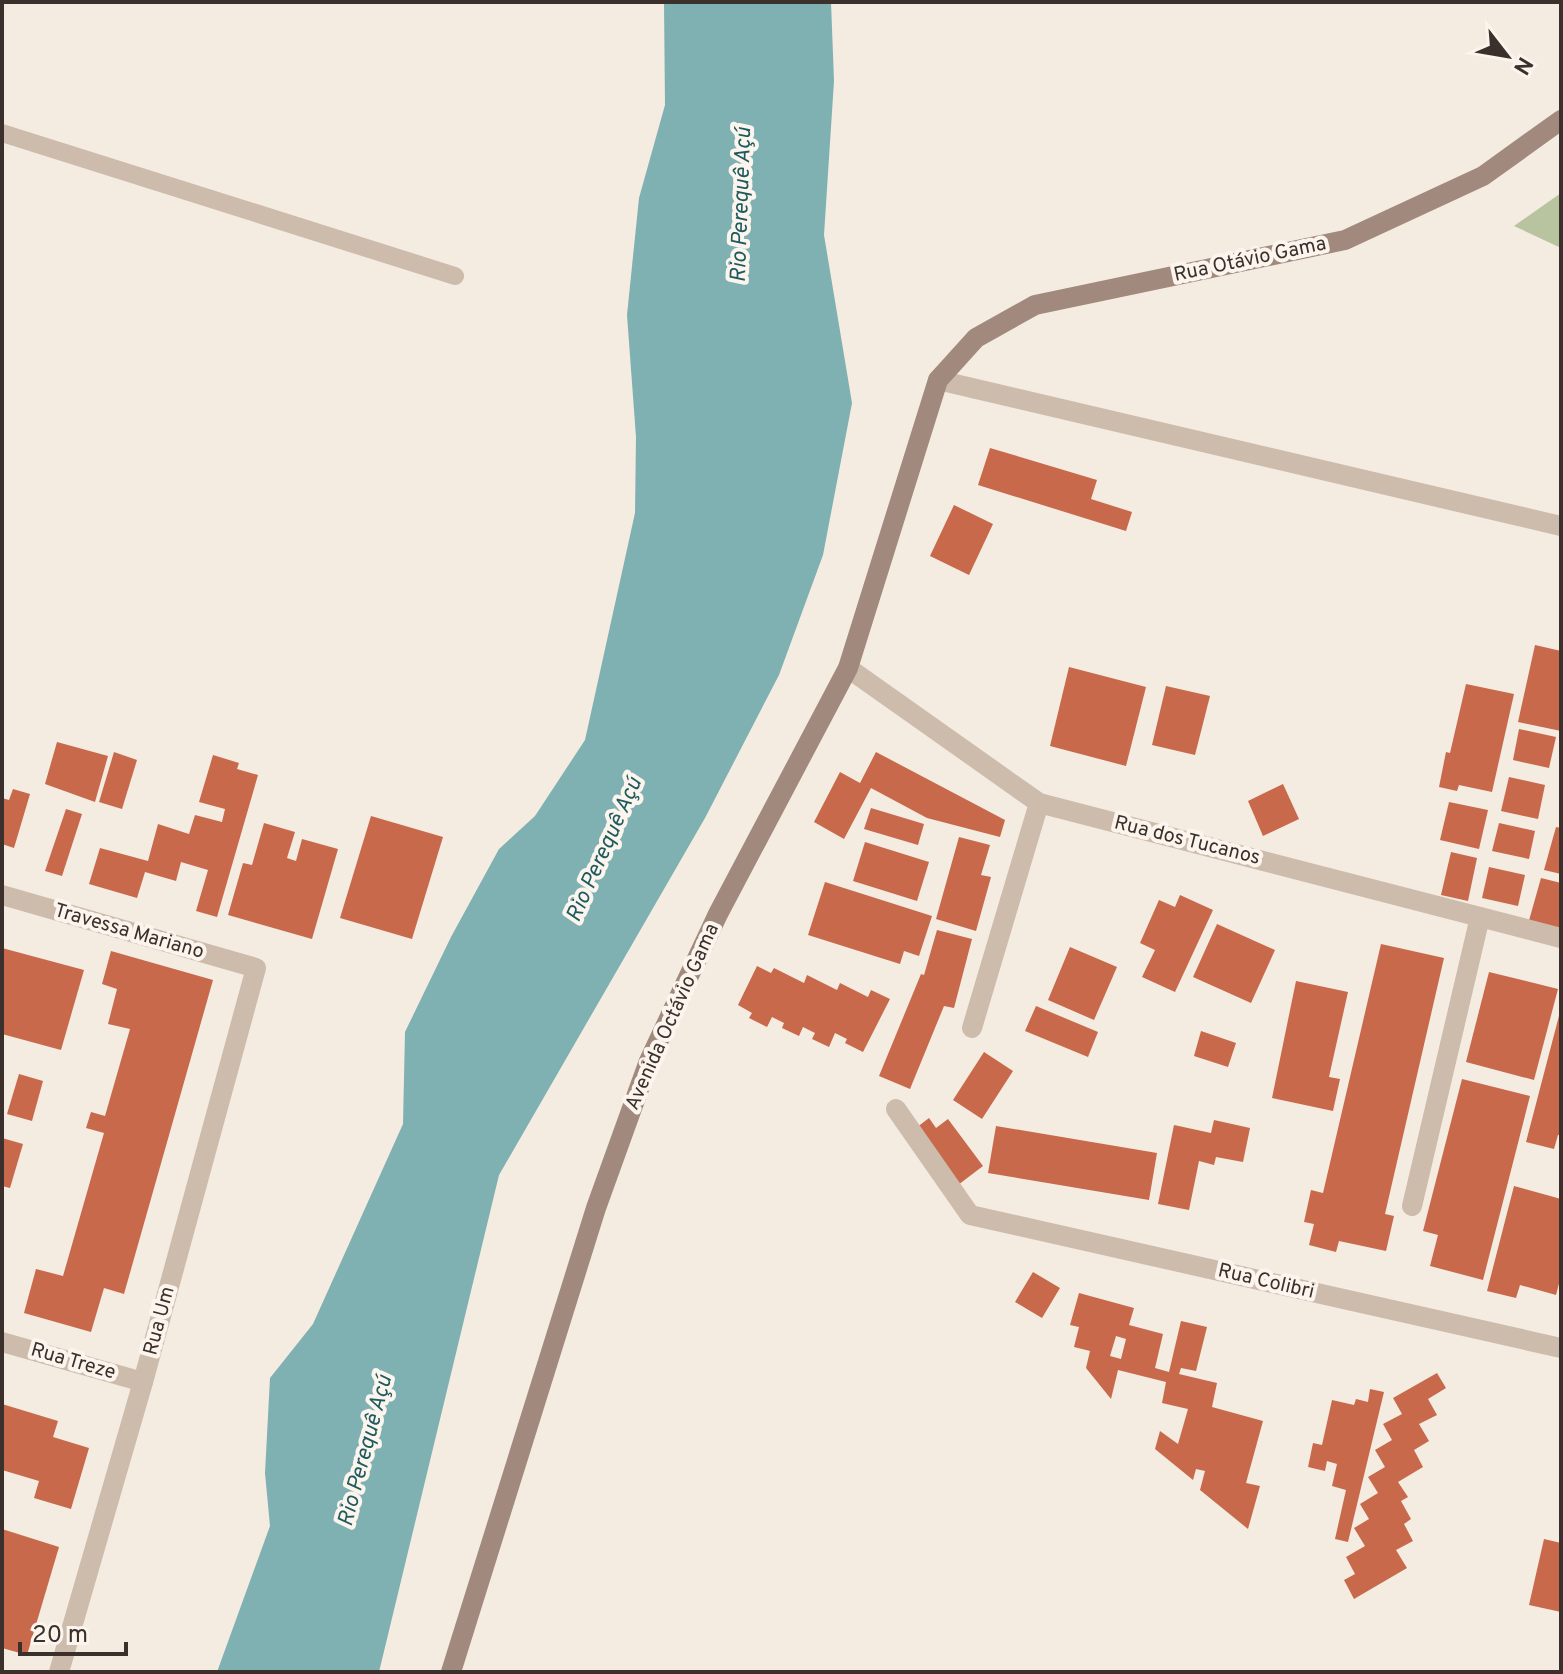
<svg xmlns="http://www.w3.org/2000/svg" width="1563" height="1674" viewBox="0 0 1563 1674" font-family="Overpass,sans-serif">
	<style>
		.green { fill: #b8c4a0 }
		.water { fill: #7fb0b2 }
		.building { fill: #c8694b; fill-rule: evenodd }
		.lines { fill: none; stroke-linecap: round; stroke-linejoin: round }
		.lane { stroke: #cdbbac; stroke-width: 18 }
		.street { stroke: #cdbbac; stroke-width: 20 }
		.secondary { stroke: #a18a7d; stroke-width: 20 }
		.labels { text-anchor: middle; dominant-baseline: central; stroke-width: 8; stroke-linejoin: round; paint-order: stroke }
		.street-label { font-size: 20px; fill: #3b302b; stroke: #fbf5ee }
		.water-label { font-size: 22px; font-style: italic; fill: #1f5a5e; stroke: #fbf5ee }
	</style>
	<rect width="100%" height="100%" fill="#f4ebe1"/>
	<path class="green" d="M1561,193V248L1514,226Z"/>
	<path class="water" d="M664,2H831L834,81L824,235L852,403L823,555L779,675L705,818L499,1175L379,1672H217L270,1526L265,1473L270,1378L313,1324L403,1124L405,1032L451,937L499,849L535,816L585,740L635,513L636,437L627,315L639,198L665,105Z"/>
	<g class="building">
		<path d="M990,448L1097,480L1091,499L1132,512L1126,531L978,485Z"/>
		<path d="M954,505L993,524L969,575L930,556Z"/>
		<path d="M1535,645L1561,651V731L1518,722Z"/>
		<path d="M1069,667L1146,687L1126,766L1050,746Z"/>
		<path d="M1466,684L1514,694L1492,792L1459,785L1457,791L1439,787L1446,752L1450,753Z"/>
		<path d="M1166,686L1210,696L1195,755L1152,745Z"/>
		<path d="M1519,729L1556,737L1549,768L1513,760Z"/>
		<path d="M57,742L108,756L95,802L45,784Z"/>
		<path d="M114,752L137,760L122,809L99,802Z"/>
		<path d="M876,752L1005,820L1000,837L927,818L871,788L844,839L814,822L840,772L860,783Z"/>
		<path d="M213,755L239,763L237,769L258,775L217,917L196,911L208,870L181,862L176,881L145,872L137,898L89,884L100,848L148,861L158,824L189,834L195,815L222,822L225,809L199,802Z"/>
		<path d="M1509,777L1545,785L1538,819L1501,811Z"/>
		<path d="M1283,784L1299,819L1263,836L1248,801Z"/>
		<path d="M13,789L30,794L14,848L2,844V798L9,800Z"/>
		<path d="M1449,802L1488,810L1479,849L1440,840Z"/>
		<path d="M871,808L924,824L918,845L864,829Z"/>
		<path d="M66,809L82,814L62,876L45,871Z"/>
		<path d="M371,816L443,837L412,939L340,918Z"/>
		<path d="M264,823L295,832L287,858L296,861L302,839L338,849L312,939L228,915L243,863L252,865Z"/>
		<path d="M1499,823L1535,831L1529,859L1492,851Z"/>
		<path d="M1556,827L1561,828V874L1544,870Z"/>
		<path d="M959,837L990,845L981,875L991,877L976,931L936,919Z"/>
		<path d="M865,842L929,862L917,901L853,881Z"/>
		<path d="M1451,852L1477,858L1468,901L1441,895Z"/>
		<path d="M1489,867L1525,875L1518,906L1482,898Z"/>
		<path d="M1541,878L1561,883V933L1528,924Z"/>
		<path d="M825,882L932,916L919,956L904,951L900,964L808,935Z"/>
		<path d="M1180,895L1213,910L1175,992L1142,977L1155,950L1140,943L1159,900L1175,907Z"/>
		<path d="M1217,924L1275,950L1251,1003L1193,977Z"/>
		<path d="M937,930L972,939L954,1008L944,1006L910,1089L879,1076L921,974L924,975Z"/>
		<path d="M1381,944L1444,958L1385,1214L1394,1216L1386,1251L1339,1241L1336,1252L1309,1245L1314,1224L1304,1222L1311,1190L1323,1193Z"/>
		<path d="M1070,947L1117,967L1094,1020L1048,1000Z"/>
		<path d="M2,948L84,970L61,1050L2,1034Z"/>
		<path d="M111,951L213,980L124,1294L104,1288L91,1332L24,1313L36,1269L63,1276L104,1133L86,1128L91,1112L105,1116L130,1029L108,1024L117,989L102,984Z"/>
		<path d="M757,966L771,973L774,968L804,983L807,975L837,990L840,983L868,997L871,990L890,999L863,1052L845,1043L847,1039L835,1033L829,1047L812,1039L815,1033L803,1027L799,1036L782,1028L784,1023L772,1017L767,1027L749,1018L752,1013L738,1005Z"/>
		<path d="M1489,972L1558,989L1534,1080L1466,1062Z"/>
		<path d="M1296,981L1348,992L1329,1077L1340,1079L1333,1111L1272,1098Z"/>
		<path d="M1036,1006L1098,1032L1088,1057L1025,1031Z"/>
		<path d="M1560,1012L1561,1135H1558L1554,1149L1526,1142Z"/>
		<path d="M1201,1031L1236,1043L1228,1067L1194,1056Z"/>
		<path d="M984,1052L1013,1071L982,1119L953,1100Z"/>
		<path d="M19,1074L43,1081L32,1121L7,1114Z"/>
		<path d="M1462,1079L1530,1096L1483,1280L1430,1266L1438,1235L1423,1231Z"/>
		<path d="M929,1118L936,1128L948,1119L983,1166L958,1185L916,1128Z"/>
		<path d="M1214,1120L1250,1128L1243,1162L1216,1157L1214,1165L1199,1161L1189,1210L1158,1204L1174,1125L1211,1133Z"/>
		<path d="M996,1126L1157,1153L1149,1200L988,1173Z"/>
		<path d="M2,1138L23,1144L10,1188L2,1186Z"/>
		<path d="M1514,1186L1561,1199V1276L1556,1295L1520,1285L1516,1298L1487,1291Z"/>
		<path d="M1033,1272L1060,1288L1042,1318L1015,1302Z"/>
		<path d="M1079,1293L1134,1308L1129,1325L1163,1334L1155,1368L1169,1372L1181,1321L1207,1327L1196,1371L1181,1368L1179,1374L1217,1383L1212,1407L1263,1421L1246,1483L1260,1486L1248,1529L1200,1490L1205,1471L1196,1469L1193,1480L1155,1449L1160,1431L1178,1444L1188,1409L1162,1403L1166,1382L1118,1370L1111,1399L1086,1368L1090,1351L1074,1347L1079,1327L1070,1325ZM1116,1336L1126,1339L1121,1359L1110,1356Z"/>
		<path d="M1437,1373L1446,1388L1428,1399L1437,1415L1419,1424L1429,1441L1414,1450L1423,1467L1398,1482L1408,1497L1401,1501L1411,1519L1404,1524L1413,1541L1396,1550L1407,1568L1354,1599L1344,1580L1355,1574L1346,1557L1365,1546L1354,1528L1369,1519L1360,1504L1378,1493L1368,1477L1385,1467L1375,1450L1392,1440L1383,1424L1402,1414L1393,1398Z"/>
		<path d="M1370,1389L1384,1392L1348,1542L1335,1539L1346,1490L1332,1486L1337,1464L1327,1461L1325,1471L1308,1467L1313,1443L1322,1445L1332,1400L1354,1405L1356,1399L1368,1402Z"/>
		<path d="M2,1404L58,1421L53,1437L89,1448L71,1509L34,1498L39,1481L2,1470Z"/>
		<path d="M2,1529L59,1547L27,1655L2,1648Z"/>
		<path d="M1544,1539L1561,1543V1612L1529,1605Z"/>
	</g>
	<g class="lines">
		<path class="lane" d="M2,133L455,276"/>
		<g class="street">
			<path d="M938,380L1561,526"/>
			<path d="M848,668L1039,803L1561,938"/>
			<path d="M2,895L256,968L143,1382L59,1672"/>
			<path d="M972,1028L1039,803"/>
			<path d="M896,1109L970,1215L1561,1348"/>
			<path d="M1412,1206L1480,917"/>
			<path d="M2,1342L143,1382"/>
		</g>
		<path class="secondary" d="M451,1672L596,1208L649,1061L718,914L848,668L938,380L976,338L1035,305L1345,240L1483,176L1561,120"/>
	</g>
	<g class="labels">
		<g class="street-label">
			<text transform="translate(1250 260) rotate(-12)">Rua Otávio Gama</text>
			<text transform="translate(1187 841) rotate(14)">Rua dos Tucanos</text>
			<text transform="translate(129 932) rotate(16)">Travessa Mariano</text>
			<text transform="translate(673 1017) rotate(-66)">Avenida Octávio Gama</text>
			<text transform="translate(1266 1282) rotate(13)">Rua Colibri</text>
			<text transform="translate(160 1321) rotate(-75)">Rua Um</text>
			<text transform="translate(73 1362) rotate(16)">Rua Treze</text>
		</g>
		<g class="water-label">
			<text transform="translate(742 205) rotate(-88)">Rio Perequê Açú</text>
			<text transform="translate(605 850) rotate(-66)">Rio Perequê Açú</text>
			<text transform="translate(366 1451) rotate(-75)">Rio Perequê Açú</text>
		</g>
	</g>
	<rect width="1563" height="1674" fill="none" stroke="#3b302b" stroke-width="8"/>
	<g transform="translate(1507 56) rotate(121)" stroke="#fbf5ee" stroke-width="6" paint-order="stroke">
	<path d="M0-6L14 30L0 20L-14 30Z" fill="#3b302b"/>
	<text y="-12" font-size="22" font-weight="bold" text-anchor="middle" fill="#3b302b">N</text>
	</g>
	<path d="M20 1642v12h106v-12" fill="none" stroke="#3b302b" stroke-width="4"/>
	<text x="32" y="1642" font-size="24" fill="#3b302b" stroke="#fbf5ee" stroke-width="6" paint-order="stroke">20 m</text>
</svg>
